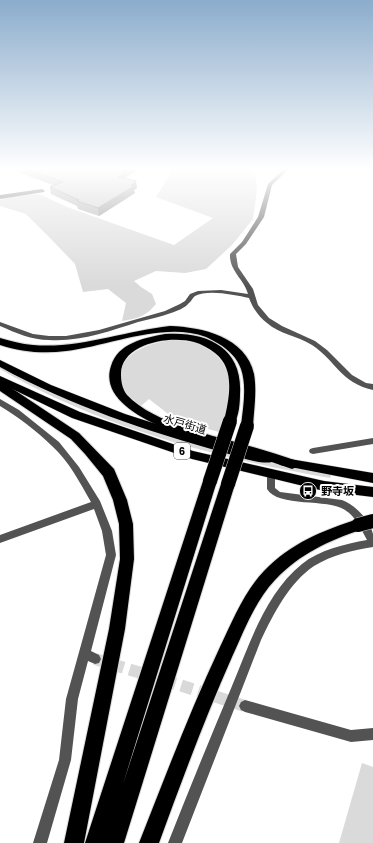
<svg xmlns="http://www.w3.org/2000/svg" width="373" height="843" viewBox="0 0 373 843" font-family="Poppins,'Noto Sans JP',sans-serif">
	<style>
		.green { fill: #dadada }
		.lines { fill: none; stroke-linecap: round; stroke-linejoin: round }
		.minor-tunnel { stroke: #d9d9d9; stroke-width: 12; stroke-dasharray: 12 6; stroke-linecap: butt }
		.trunk-casing { stroke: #dbdbdb; stroke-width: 1 }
		.motorway-casing { stroke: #dbdbdb; stroke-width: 2 }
		.minor { fill: #535353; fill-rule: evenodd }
		.trunk { fill: #000; fill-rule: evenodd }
		.motorway { fill: #000; fill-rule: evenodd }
		.motorway-bridge-casing { stroke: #dbdbdb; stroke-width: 15; stroke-linecap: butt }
		.motorway-bridge { stroke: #000; stroke-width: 14 }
		.wall { fill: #a8a8a8 }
		.shaded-wall { fill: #888 }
		.building { fill: #c3c3c3; stroke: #888 }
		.labels { text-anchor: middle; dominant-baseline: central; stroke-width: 4; stroke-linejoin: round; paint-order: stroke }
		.shield { fill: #fff; stroke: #4c4c4c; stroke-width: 1 }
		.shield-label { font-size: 10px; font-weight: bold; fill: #000 }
		.street-label { font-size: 11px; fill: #000; stroke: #fff }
		.poi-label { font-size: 11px; font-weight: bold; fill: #000; stroke: #fff; text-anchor: start }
	</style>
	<rect width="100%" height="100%" fill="#fff"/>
	<g class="green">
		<path d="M174,168H244L255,174L257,189L253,219L232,245L206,269L185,273L156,271L134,281L141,287L152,294L156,304C145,317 139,318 122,321L126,303L108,289L83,292L75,264L50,238L26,214L0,206V200L14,196L39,194L67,207L174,245L213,218L156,197Z"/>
		<path d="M172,340C181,341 192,341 200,345C239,362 233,400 219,432L176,420L149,399L141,406C136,402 129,397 125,391C106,358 147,343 172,340Z"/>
		<path d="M0,365C32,380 63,398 96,411C171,440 250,461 330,474L331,476L330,478C219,459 97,426 0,369Z"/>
		<path d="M362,763L373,767V843H339Z"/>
	</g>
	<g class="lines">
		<g class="minor-tunnel">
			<path d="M95,659L151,676"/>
			<path d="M164,680L245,706"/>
		</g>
		<defs>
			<g id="trunk">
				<path d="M0,360L51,385L125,414L197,437L268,455L272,456L274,459L272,462C261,465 236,456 225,453C147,431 71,406 0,367Z"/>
				<path d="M0,376L80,412L193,451L324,481L373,487V497L324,491L192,459L72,418L0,383Z"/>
				<path d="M284,458L373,473V483L280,465L278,462L280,459Z"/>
			</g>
			<g id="motorway">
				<path d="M170,326C202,327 246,337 254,374C257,391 254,409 253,426L251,429L247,430L243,429L241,426C243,407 247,387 241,369C237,358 229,350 219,344C215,342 211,339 206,337C164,321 109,346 66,351C44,354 21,352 0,345V338C11,341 21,344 33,345C79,349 124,331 170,326Z"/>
				<path d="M165,334C206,331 243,347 240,394C240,403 239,416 234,424L230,425L226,424L224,421C229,399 236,369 215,353C209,348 201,344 194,342C169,335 120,344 121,375C121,383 123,390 127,395C154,424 216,436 253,447C268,451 282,456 297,461L298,464L297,467L292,469C275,463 257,457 240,452C207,443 94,417 111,366C118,343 144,338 165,334Z"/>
				<path d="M0,382L4,383L79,433L114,469L127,500L133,524L134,559L125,629L84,843H64L109,629L120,559L119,524L113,500L103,476L85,454L71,439L0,391Z"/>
				<path d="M210,476L215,477L217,481L123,784L221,484L223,480L228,479L233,480L235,484L124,843H85L203,481L205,477Z"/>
				<path d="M358,519L363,521L365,525L363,529C328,541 301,553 275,580C255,601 244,631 232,657C205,718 182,780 159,843H139C165,777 190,711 220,647C232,622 244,592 264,571C291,543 322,531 358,519Z"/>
			</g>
		</defs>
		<use href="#trunk" class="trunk-casing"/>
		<use href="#motorway" class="motorway-casing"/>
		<g class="minor">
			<path d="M285,168H290L272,185L264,217L246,244L236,254L238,267L253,289L258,305L269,318L282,326L315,341L327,350L352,375L366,383L373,384V390C341,383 336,361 312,345C298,336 279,334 267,323C259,317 252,307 249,298C235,295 208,289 195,296C192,298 192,301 189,303C185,308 177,311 171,313C160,317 149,319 138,322C110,331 80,342 49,340C32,340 16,333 0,326V322L33,334L49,336H66L99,330L165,311L180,304L185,301L190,294L198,291L221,290L248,294C244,279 229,271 230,254L242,242L258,217L268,184Z"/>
			<path d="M42,189L45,191L44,192L0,199V195Z"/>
			<path d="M0,399L19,410L59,442L79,467L100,501L112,531L116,555L91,651L99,655L101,659L99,663L95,664L88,661L78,699L71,760L47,843H33L59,760L66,699L106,555L102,531L94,509L0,543V535L91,502C80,483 69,461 52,446C37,431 18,417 0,406Z"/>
			<path d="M373,438V444L313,454L310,453L309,451L310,449L313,448Z"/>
			<path d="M271,472L274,473L275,475V488L280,492L342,500C355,505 370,520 373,534C373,538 373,543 373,547C353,550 332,555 314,566C289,583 274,613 261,640L182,843H168C189,790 210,738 232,686C250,643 265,594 302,564C319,550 345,544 367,540C361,529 356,517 345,510C328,498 278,508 267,489V475L268,473Z"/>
			<path d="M245,700L351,730L373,728V740L351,742L245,712L241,710L239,706L241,702Z"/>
		</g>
		<use href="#trunk" class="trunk"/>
		<use href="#motorway" class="motorway"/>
		<defs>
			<g id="motorway-bridge">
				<path d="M210,481L230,421"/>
				<path d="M228,484L247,426"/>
				<path d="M358,525L373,521"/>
			</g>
		</defs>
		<use href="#motorway-bridge" class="motorway-bridge-casing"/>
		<use href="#motorway-bridge" class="motorway-bridge"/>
	</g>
	<path class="wall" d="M12,168H138V170L126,177V179L137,188L134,190L135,193L99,216L78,209L77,206L51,194L50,187L53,185L15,171Z"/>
	<g class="shaded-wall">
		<path d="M129,168H138V170L126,177V181L118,177L121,172Z"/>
		<path d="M136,181L137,188L134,190L135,193L99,216L98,208Z"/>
	</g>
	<path class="building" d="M24,168H129L121,172L125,173L118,177L136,181L131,185L134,186L98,208L77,201L79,200L50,187L63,182Z"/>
	<linearGradient id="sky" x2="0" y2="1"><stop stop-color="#8baccc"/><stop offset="0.59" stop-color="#fff"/><stop offset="1" stop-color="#fff" stop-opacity="0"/></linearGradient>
	<rect width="373" height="286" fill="url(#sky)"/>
	<defs>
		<symbol id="bus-disc" viewBox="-11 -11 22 22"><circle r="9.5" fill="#000" stroke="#fff"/><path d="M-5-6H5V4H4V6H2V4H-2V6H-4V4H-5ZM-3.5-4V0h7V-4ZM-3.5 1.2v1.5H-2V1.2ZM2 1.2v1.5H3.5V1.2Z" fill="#fff"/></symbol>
	</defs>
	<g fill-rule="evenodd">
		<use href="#bus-disc" x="298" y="481" width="20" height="20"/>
	</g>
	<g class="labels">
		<rect class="shield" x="174" y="443" width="16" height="16" rx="3"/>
		<g class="shield-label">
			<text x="182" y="451">6</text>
		</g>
		<g class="street-label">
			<text transform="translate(185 424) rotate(16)">水戸街道</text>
		</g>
		<g class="poi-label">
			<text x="321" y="491">野寺坂</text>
		</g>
	</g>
</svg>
